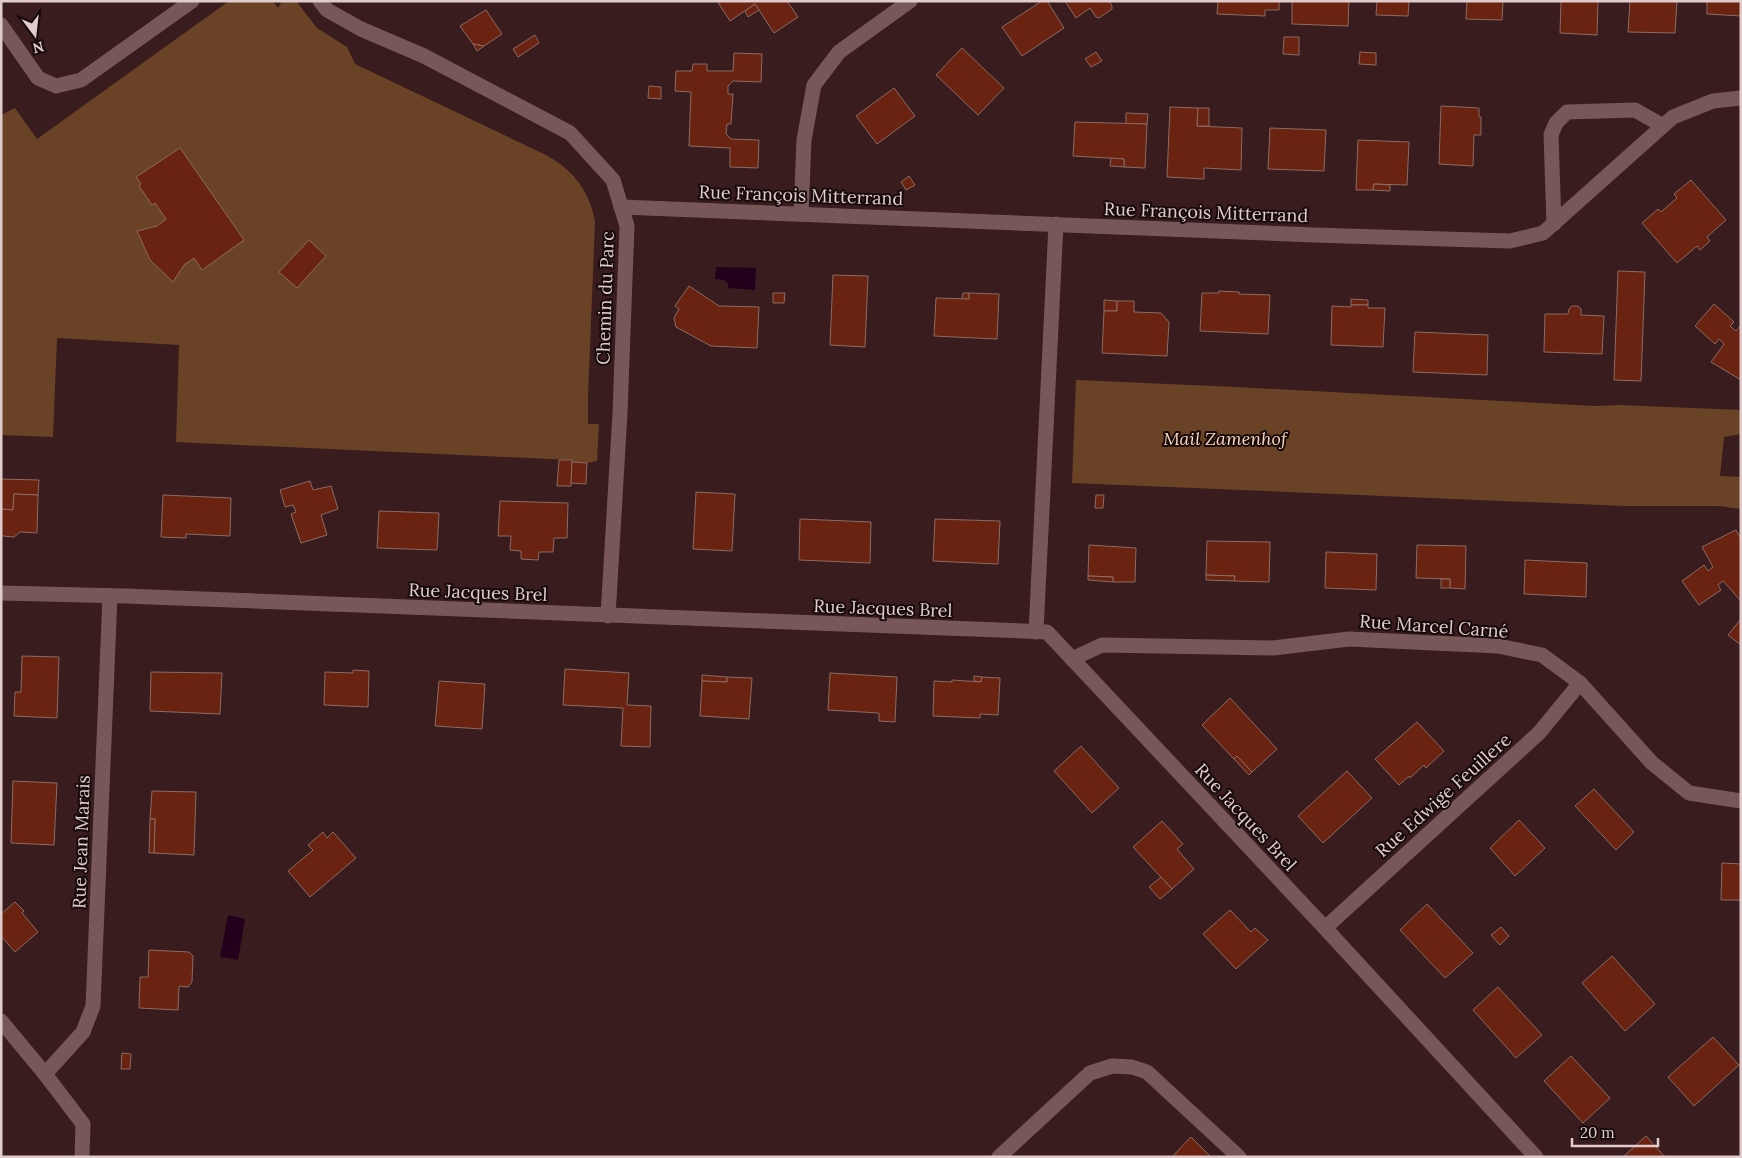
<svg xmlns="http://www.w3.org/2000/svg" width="1742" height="1158" viewBox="0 0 1742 1158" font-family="Lora,serif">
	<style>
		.green { fill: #6a4327 }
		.water { fill: #23001c }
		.building { fill: #692310; stroke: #8c6b62 }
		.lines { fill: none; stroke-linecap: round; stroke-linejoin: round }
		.minor { stroke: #785758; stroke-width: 15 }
		.labels { text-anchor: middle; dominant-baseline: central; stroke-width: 4; stroke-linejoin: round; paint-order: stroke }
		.street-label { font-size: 18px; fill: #e0cccc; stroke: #170a0b }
		.park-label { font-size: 18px; font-style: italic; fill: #fcd7bd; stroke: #170a0b }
	</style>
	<rect width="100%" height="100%" fill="#381c1e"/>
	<g class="green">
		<path d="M229,1H273L278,8L282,1H296L317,28L347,47L355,64L546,155C573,170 590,191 595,222L588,395V424H599L597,461L587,463L572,462V460L176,442L179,345L57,338L53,437L1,435V115L15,108L37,139Z"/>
		<path d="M1076,380L1236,387L1595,406L1619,405L1741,410V434L1724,437L1720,476L1741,477V509L1718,506H1625L1072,483Z"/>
	</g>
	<g class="water">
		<path d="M716,267L756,268L755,290L728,288V284L725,280L715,279Z"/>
		<path d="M228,915L245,919L238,960L220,957Z"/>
	</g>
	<g class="building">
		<path d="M717,1H787L798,17L774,33L755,4L730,21Z"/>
		<path d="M1042,1H1047L1064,28L1022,56L1002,27Z"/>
		<path d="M1065,1H1109L1112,6V9L1099,18L1096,17L1090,8L1076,18Z"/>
		<path d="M1218,1H1279V10H1265V16L1217,14Z"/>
		<path d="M1292,1H1349L1348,26L1292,24Z"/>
		<path d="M1377,1H1409L1408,16L1376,15Z"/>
		<path d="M1467,1H1503L1502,20L1466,19Z"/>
		<path d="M1561,1H1598L1597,35L1560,33Z"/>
		<path d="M1630,1H1677L1675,33L1628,32Z"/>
		<path d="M1707,1H1741V16L1707,14Z"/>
		<path d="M755,4L759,10L748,17L745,11Z"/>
		<path d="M486,10L502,34L484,46L473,44L460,26Z"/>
		<path d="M535,35L539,43L518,57L513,49Z"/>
		<path d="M1284,37H1299V55L1283,54Z"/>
		<path d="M473,44L484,46L477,51Z"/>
		<path d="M962,48L1004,88L978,115L936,75Z"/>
		<path d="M1096,52L1102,61L1091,67L1085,59Z"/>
		<path d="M1360,52L1376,53V65L1359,64Z"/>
		<path d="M734,53L762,54L761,82L733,81L728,86V94H733L731,124H727L726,134L731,139L759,140L758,168L730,167V148L689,146L691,92L675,91L676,71H692L693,64H707V71H733Z"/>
		<path d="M649,86L661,87V99L648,98Z"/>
		<path d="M894,88L915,116L877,144L856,116Z"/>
		<path d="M1441,106L1479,108V117H1481V135H1474L1473,166L1439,164Z"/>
		<path d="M1170,107L1198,108L1197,126L1242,128L1241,170L1204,168V179L1167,177Z"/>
		<path d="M1198,108H1209V126H1197Z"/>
		<path d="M1126,113L1148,114L1147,124H1126Z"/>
		<path d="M1075,122L1147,124L1145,168L1124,167V159L1073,156Z"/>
		<path d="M1270,128L1326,130L1324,171L1268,169Z"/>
		<path d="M1358,140L1409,142L1407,185L1374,184L1373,190H1356Z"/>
		<path d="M180,148L244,240L202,270L194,258L184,265L173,282L150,260L137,231L157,226L166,219L155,203L152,205L139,186L141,184L136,177Z"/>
		<path d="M1111,158L1124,159V167L1110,166Z"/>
		<path d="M909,176L915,185L906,190L901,182Z"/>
		<path d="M1691,180L1726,220L1707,237L1710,241L1700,250L1697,246L1677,263L1642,223L1658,209L1661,212L1677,198L1674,194Z"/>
		<path d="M1374,184L1390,185V191L1373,190Z"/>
		<path d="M309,240L326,256L297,288L279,272Z"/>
		<path d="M1618,271L1645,272L1641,381L1614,380Z"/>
		<path d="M833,275L868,276L865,347L830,345Z"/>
		<path d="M689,286L719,306L759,307L757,348L711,346L676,327L674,318L679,309L675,306Z"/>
		<path d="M1219,291L1239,292V294L1270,295L1268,334L1200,331L1202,293H1219Z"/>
		<path d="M773,293H785L784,303H773Z"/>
		<path d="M963,293H969V299H962Z"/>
		<path d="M969,293L999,294L997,339L934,336L936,298L969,299Z"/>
		<path d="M1351,299L1368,300V305H1351Z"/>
		<path d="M1104,300L1117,301V311H1104Z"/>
		<path d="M1117,301H1134V312L1161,313L1169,322L1167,356L1102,353L1104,311H1117Z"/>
		<path d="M1714,304L1734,322L1730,326L1736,331L1741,325V380L1711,362L1724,344L1719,339L1715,344L1695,326Z"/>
		<path d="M1351,305H1368V308H1385L1383,347L1331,345L1332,306L1351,307Z"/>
		<path d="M1572,306H1578L1581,309V315L1604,316L1602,354L1544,352L1545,314H1568L1569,309Z"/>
		<path d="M1415,332L1488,335L1487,375L1413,372Z"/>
		<path d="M559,460H572L571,486H557Z"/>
		<path d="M572,462L587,463L586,484L571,483Z"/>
		<path d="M1,479L39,480L38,495L14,494L13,510L1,509Z"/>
		<path d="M310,481L313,490L331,486L338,509L321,515L327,535L301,543L291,514L296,512L293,505L285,507L280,490Z"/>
		<path d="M696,492L735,494L732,551L693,549Z"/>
		<path d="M14,494L38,495L37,533L20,532L14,537L3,536L1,534V509L13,510Z"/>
		<path d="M163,495L231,498L230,536L186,534V538L161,537Z"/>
		<path d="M1096,495H1104L1103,508H1095Z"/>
		<path d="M500,501L568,503L567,538H554L553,552H539L538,560L521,559V551L510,550L511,536H498Z"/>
		<path d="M379,511L439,513L437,550L377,548Z"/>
		<path d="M800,519L871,522L870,563L799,560Z"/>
		<path d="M935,519L1000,521L998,564L933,561Z"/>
		<path d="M1736,530L1741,539V601L1723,581L1718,585L1721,590L1699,605L1682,581L1704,565L1708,571L1713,567L1702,547Z"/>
		<path d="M1207,541L1270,542L1269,582L1234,581L1235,576L1206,575Z"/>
		<path d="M1089,545L1136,548L1135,582H1113V577L1088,576Z"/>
		<path d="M1417,545L1466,546L1465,589L1450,588V579L1416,578Z"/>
		<path d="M1326,552L1377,554L1376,590L1325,588Z"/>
		<path d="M1525,560L1587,563L1586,597L1524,594Z"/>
		<path d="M1206,575L1235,576L1234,581L1206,580Z"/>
		<path d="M1088,576L1113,577V582L1088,580Z"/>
		<rect x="1441" y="579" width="9" height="9"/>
		<path d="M1741,619V645L1728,635Z"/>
		<path d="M22,656L59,657L57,718L14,716L15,692H21Z"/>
		<path d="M565,669L629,673L627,705L651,706L650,747L621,746L623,708L563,705Z"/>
		<path d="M353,670L369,671L368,707L324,705L325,672L353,673Z"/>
		<path d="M151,672L222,673L220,714L150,711Z"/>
		<path d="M830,673L897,677L895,722L879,721V713L828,710Z"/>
		<path d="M702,675L727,677V682L702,681Z"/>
		<path d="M974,676L982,677L981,682L974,681Z"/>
		<path d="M727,677L752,678L749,719L700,716L702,681L727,682Z"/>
		<path d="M982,677L1000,678L998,715L980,714V718L933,716L934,681L952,682V680L981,682Z"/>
		<path d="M439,681L485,684L482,729L435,726Z"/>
		<path d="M1230,698L1277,749L1252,772L1237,756L1234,759L1202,725Z"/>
		<path d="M1417,722L1444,751L1426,768L1424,765L1410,778L1409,776L1399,785L1375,759Z"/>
		<path d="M1081,746L1119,788L1092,813L1054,771Z"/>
		<path d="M1237,756L1252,772L1249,775L1234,759Z"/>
		<path d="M1347,771L1372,798L1323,843L1298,816Z"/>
		<path d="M13,781L57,783L54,845L11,843Z"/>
		<path d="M1594,789L1634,832L1616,850L1575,806Z"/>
		<path d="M152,791L196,792L194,855L154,853L155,819H150Z"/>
		<path d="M150,819H155L154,853H149Z"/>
		<path d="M1519,820L1545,848L1515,876L1490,848Z"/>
		<path d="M1162,821L1183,844L1177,849L1194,869L1172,889L1133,847Z"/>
		<path d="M323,832L327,838L333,832L356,858L310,897L288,871L313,850L308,845Z"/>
		<path d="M1722,863L1741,864V900H1721Z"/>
		<path d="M1161,877L1172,889L1160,899L1149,887Z"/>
		<path d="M15,902L24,911L22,913L38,932L15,952L1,936V914Z"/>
		<path d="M1427,904L1473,953L1445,978L1400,930Z"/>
		<path d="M1230,910L1251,932L1255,928L1268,940L1236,969L1203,934Z"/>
		<path d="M1501,927L1509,936L1500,945L1491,935Z"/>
		<path d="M149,950L189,952L193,956L192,982L188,987L179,986L178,1010L139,1008L140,977H148Z"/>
		<path d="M1612,956L1655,1004L1625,1031L1582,983Z"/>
		<path d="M1498,987L1542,1035L1516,1058L1473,1010Z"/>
		<path d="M1713,1037L1739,1065L1694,1106L1668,1077Z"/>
		<path d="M122,1053L131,1054L130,1069H121Z"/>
		<path d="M1571,1056L1610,1098L1583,1123L1544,1081Z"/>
		<path d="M1646,1136L1665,1157H1623Z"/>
		<path d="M1191,1137L1211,1157H1172Z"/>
	</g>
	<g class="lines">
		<g class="minor">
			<path d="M320,1L327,10L361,29L424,56L570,133L613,180L627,226L620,413L608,616"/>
			<path d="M1,25L38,78L56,86L81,80L192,1"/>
			<path d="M621,207L1314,235L1510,241L1543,233L1673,117L1713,101L1741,98"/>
			<path d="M801,214L804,140L814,85L839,52L910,1"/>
			<path d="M1554,224L1551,135L1556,123L1567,112L1635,110L1663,126"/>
			<path d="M1,593L125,596L1047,632L1325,928L1536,1157"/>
			<path d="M1036,632L1056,224"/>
			<path d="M1072,659L1102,645L1273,648L1349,639L1498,646L1542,655L1580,683L1652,763L1689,793L1741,801"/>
			<path d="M1325,928L1539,733L1580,683"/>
			<path d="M1,1021L45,1074L83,1124L82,1157"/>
			<path d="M45,1074L83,1032L93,1006L110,596"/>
			<path d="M999,1157L1090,1073L1112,1066L1132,1067L1147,1072L1239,1157"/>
		</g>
	</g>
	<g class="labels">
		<g class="street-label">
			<text transform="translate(801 195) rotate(2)">Rue François Mitterrand</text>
			<text transform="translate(1206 212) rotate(2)">Rue François Mitterrand</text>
			<text transform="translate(605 298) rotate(-88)">Chemin du Parc</text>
			<text transform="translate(478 592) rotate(2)">Rue Jacques Brel</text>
			<text transform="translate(883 608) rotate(2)">Rue Jacques Brel</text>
			<text transform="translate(1434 626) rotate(4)">Rue Marcel Carné</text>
			<text transform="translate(1443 795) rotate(-42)">Rue Edwige Feuillere</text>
			<text transform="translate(1246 817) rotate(47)">Rue Jacques Brel</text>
			<text transform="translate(81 842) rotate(-88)">Rue Jean Marais</text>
		</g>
		<g class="park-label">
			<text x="1225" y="438">Mail Zamenhof</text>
		</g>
	</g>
	<rect width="1742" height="1158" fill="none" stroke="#e0cccc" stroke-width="5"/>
	<g transform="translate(35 35) rotate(165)" stroke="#170a0b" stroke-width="4" paint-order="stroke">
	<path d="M0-4L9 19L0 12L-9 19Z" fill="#e0cccc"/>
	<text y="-8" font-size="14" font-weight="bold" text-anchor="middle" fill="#e0cccc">N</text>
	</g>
	<path d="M1572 1138v8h86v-8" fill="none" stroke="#e0cccc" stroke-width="2.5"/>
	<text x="1580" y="1138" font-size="15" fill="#e0cccc" stroke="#170a0b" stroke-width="4" paint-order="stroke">20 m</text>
</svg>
